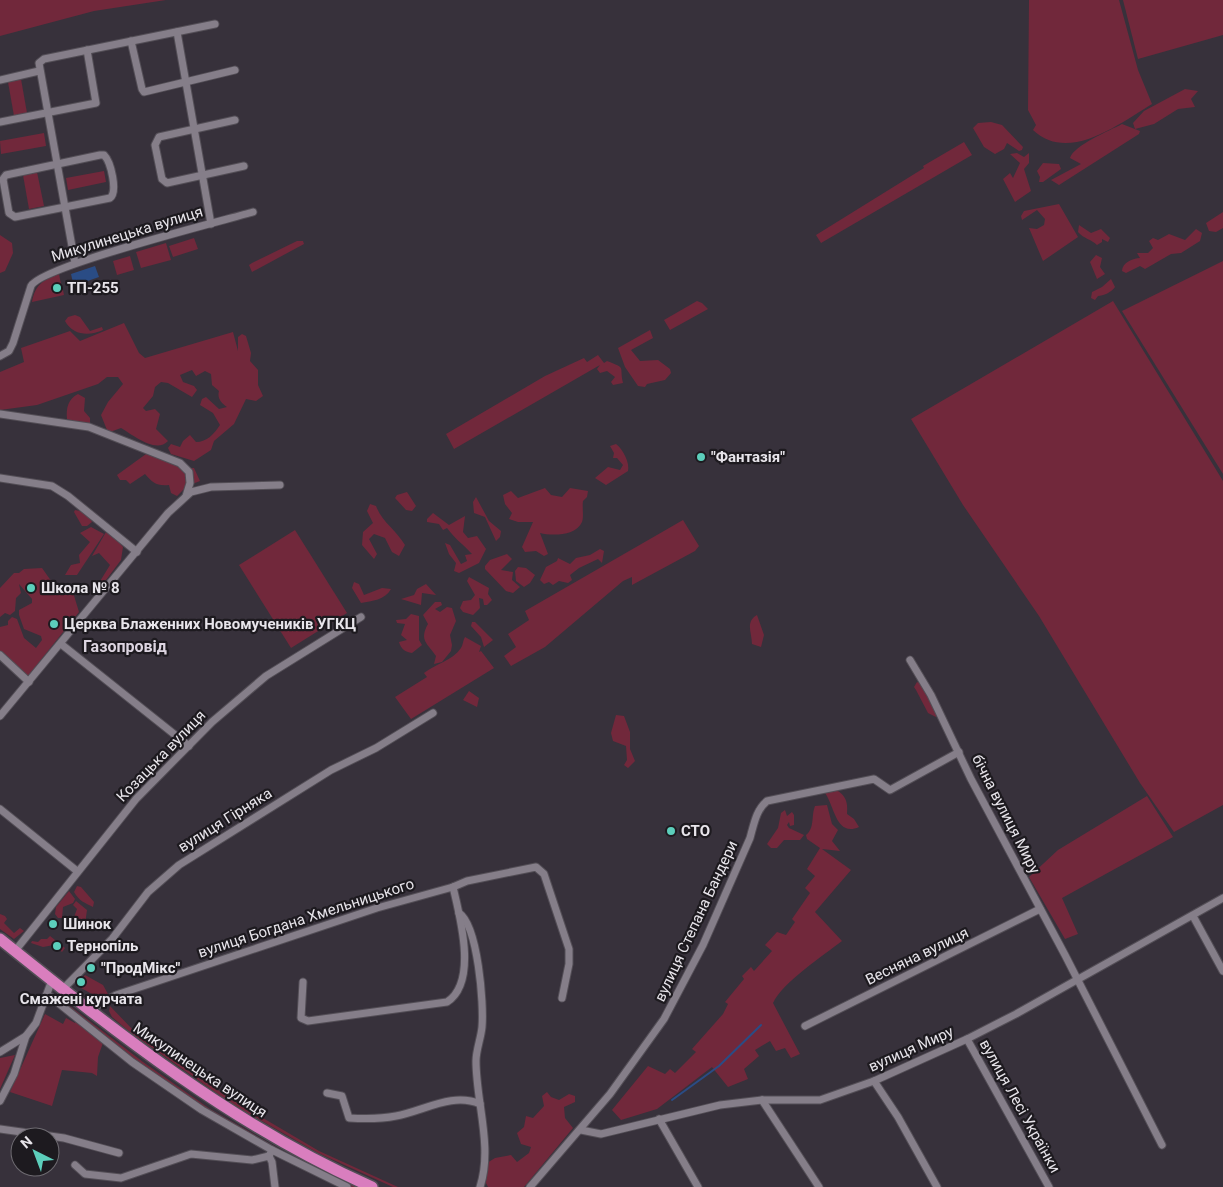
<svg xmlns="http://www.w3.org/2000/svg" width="1223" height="1187" viewBox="0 0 1223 1187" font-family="Roboto,sans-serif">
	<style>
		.green { fill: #71283b }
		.water { fill: #2a4c85 }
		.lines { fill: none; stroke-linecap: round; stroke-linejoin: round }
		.stream { stroke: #2a4c85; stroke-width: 2 }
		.minor-casing { stroke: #534e56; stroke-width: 9 }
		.trunk-casing { stroke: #534e56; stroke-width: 14 }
		.minor { stroke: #857e89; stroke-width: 7 }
		.trunk { stroke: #d97ebe; stroke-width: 11 }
		.poi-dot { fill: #5ccebb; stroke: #1d1a1f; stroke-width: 2 }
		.labels { text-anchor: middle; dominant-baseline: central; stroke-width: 4.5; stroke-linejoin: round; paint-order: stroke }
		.street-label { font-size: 15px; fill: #e8e5eb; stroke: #1d1a1f }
		.poi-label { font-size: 15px; font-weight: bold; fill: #e8e5eb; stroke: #1d1a1f; text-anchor: start }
		.neighbourhood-label { font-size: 16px; font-weight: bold; fill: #ddd5e1; stroke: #1d1a1f }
	</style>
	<rect width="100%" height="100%" fill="#37313b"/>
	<g class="green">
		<path d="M0,0H166L94,11L0,36Z"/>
		<path d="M1029,0H1119L1138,70L1152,104C1120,123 1069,164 1033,130L1036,125L1028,110Z"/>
		<path d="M1123,0H1223V35L1138,59Z"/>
		<path d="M21,79L27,113L14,116L8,82Z"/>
		<path d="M1185,89L1198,91L1191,99L1195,107L1178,109L1154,124L1135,129L1133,123L1144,111Z"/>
		<path d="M991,122L1002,125L1023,147L1022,150L1019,151L1007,143L1004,149L995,154L984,147L973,128L978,123Z"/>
		<path d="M1122,124L1140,131L1139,134L1059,185L1051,180L1081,164L1070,158C1074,145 1109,131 1122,124Z"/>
		<path d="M44,133L46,146L1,154L0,141Z"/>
		<path d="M964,142L972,155L821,243L816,235L924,168L923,166Z"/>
		<path d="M1017,153L1024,157L1029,153V163L1024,169L1031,191L1015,202L1003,179L1010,173L1013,178L1020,163L1010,154Z"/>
		<path d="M1043,163L1059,164L1061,169L1043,182H1039L1040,177L1037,171Z"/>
		<path d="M104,171L106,182L68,190L66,178Z"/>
		<path d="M37,172L44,206L29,209L23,175Z"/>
		<path d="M1059,204L1078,237L1043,261L1029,228L1037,229L1044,225L1045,219L1037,210L1022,220L1021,216L1024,211Z"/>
		<path d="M1223,212V228L1216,232L1209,231L1206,223Z"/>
		<path d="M1079,225L1091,233L1101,229L1110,238L1108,242L1102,239V242L1097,245C1091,239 1084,239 1078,232Z"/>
		<path d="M1196,229L1202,233L1200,241L1181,253L1171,254L1145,269L1140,266L1126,273L1122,271C1122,263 1133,258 1140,258L1137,253H1148L1153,248L1149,241L1153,238L1158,240L1169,234L1185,240Z"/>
		<path d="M0,235L12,243L13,253L5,271L0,273Z"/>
		<path d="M194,238L198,249L173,257L169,246Z"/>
		<path d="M297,241H303L304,244L252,272L249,265L252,263Z"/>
		<path d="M166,243L171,260L141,268L136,252Z"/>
		<path d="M1096,255L1102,258L1100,267L1105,274L1097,279L1090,262Z"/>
		<path d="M130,256L134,270L117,275L113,261Z"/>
		<path d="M1223,261V474L1122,311Z"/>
		<path d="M59,274L61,284L52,286L53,292L63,290L64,295L32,302C35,284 44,280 59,274Z"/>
		<path d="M1111,279L1115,287C1112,292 1103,296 1098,296L1095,300L1091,298L1092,292L1102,287Z"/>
		<path d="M697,301L702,303L708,309L670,330L664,320Z"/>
		<path d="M1113,301L1223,481V805L1174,832L1140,783L1039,616L963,505L911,419Z"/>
		<path d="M75,315L80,317L90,331L102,327L103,330C90,336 73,336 65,321L68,317Z"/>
		<path d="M124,323L139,353L145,358L233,332L238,351V337L242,334L246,336L251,353L250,361L258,370V385L263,396L256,401L246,399L234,424L214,441L211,450L194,461L171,454L168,448L171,444L180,447L183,441L190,435L196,442C207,442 214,434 220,425L213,413L200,405L202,399L206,397L219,409L227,407C221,403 217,398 219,391L212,385L211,374L205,371L196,376L192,370L180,375L183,382L194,386L197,390L192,397L168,383L161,382L155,387L153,396L143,408L146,411L155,409L160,414L156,429L168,441C156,454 133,435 121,428L110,432L107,430L101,415L108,402L123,384L118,377H107L98,384L37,405L0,410V372L24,362L21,348L70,331L80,341Z"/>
		<path d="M650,330L653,338L631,350L640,361L658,360L670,369L671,373L665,380L647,384L645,387L638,386L625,367L618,348Z"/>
		<path d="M598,355L604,363L607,361C627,369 619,365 623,383L613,385L611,382L615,377L607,371L600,373L597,369L600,365L454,449L446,434L545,376L584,358L587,362Z"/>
		<path d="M78,394L85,398L84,411L90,418V426L67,419C66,408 68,399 78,394Z"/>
		<path d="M616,444C623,449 630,463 628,471L606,485L595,478L608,467L620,470L623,465L617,458H613L614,453L610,446Z"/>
		<path d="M146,454C163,456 172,469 194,468L200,481L187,486L177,496L171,493L169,485C156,486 153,483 145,474L130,484L126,480H120L117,475Z"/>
		<path d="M545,488L551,495L562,497L570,488L588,491L587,497L583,501C582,507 584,517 582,522C576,536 552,536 540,533L548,554L544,556L536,551L525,552L522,547L533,522H518L509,519L512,513L505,504L503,495L511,491L518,498Z"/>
		<path d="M407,492L416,506L412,511L406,510L395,498L397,495Z"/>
		<path d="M476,497L489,521L501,531L500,537L496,541L485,517L474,513L473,502Z"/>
		<path d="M370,504L376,506C382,522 396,530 405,545L399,556L392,552L385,538L374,534L369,539L377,554L374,559L362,545L363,532L373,523L367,511Z"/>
		<path d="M75,510L88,513L92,522L87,526H82L74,512Z"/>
		<path d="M433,513L449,525L465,516L463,532L468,538L477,536L486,549L479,563L459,573L454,571L456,563L449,554L445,543L450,545L461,564L467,561L465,555L472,554C463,544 455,539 447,528L443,530L439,524L427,522V519Z"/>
		<path d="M683,520L699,546L695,551L632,585V577L623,581L545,647L511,666L504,656L516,647L508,634L529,620L525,611Z"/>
		<path d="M91,527L104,534L77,575H65L71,565L80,563L79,555L90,542L80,533Z"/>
		<path d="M295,530L347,613L291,648L239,565Z"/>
		<path d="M106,532H110L123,547L121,560L106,580L94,591L110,565L99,553L92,556Z"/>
		<path d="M600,549L604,551L602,563L598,559L579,568L570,575L572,580L568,583L559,581L553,585L549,582L544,584L540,580L546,567L557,561L558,558L570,564L576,558L590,555Z"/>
		<path d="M507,554L512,559L501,570L513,572L512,580L520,587L513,593L506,591L485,569V566L490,560Z"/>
		<path d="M518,567L526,568L535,575L530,583L524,587L516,581L515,571Z"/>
		<path d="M42,568L54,585L66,592L72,589L79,612L28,676L0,659V627L8,625V621L12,617L17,619L24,638L36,648L42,640L41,636L24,629L19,615V610L32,603V599L19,584L21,593L16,598L15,611L10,615L5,613L0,617V588L14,573H19L24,569Z"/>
		<path d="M469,577L489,588L488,594L492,600L487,605H484L483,599L479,598L480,608L473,615L463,612L460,608L463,601L471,600L475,595L467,581Z"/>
		<path d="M354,582L359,584L364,595L382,588L391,589C385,600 372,601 361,603L352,588Z"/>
		<path d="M426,584L436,595L422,593L421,605L401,599L414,595L417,589Z"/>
		<path d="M435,602H441L442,605L435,609L440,612L447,607L452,608L456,621L450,635L452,645L451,651L442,662L434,664L436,656C427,643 419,640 428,624L423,615Z"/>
		<path d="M411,614L419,616V640L422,645L412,653C405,652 401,649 399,642L407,640L401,635L405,624L397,623L396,620L406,619Z"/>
		<path d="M757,615L764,635L761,647L752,644C752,632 745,622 757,615Z"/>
		<path d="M472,622H475L493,640L484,647L481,637L471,626Z"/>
		<path d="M465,637L481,646L479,652L481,651L494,668L411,719L395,697L427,677L424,673C435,664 452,661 461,648C463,645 463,640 465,637Z"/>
		<path d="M917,682L922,684L936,712V717L928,713L916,690L914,687Z"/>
		<path d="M469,691L479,698L477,707L463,700Z"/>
		<path d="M616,715L624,716L630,732V749L635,761L628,768L624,765L627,760L626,746L613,741L611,733Z"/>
		<path d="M825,785C841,791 849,796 847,814L854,819L859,827C835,838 834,802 824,792Z"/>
		<path d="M1147,796L1173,837L1062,898L1078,934L1065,939L1029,877L1058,850Z"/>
		<path d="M827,805L832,824L838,830L832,841L840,851L822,849L851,870L815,912L842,941C824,955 782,983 773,1003L800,1054L791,1058L785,1048L776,1051L770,1041L755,1050L759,1056L744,1069L748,1079L728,1087L712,1067L657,1109L621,1120L612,1110L648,1066L665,1074L670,1069L675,1073L696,1052L692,1049L723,1014L728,1004L725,1002L744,979L742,976L751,967L754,971L772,951L765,945L777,932L786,935L795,922L792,919L810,893L805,888L815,876L807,869L820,848L807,839L806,835C815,828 811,816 815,806Z"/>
		<path d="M785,810L787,816L792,812L794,815V825L790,826L789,822L787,825L789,828L804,835L800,840H784L777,848H771L767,844L778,828L781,813Z"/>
		<path d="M77,886L81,887L94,902L93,907C85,903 79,901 74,892Z"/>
		<path d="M69,891L75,899L73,903L63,907L62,918H58L55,914L56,907Z"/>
		<path d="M76,901L87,910L85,924L78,928L71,925L77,909L73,905Z"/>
		<path d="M0,914L5,916L7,919L4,923L14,933L20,928L24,931L14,939L0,929Z"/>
		<path d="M50,936L65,948L62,952L54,945L43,947L31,943L32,941L38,942L41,939H47Z"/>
		<path d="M85,975L103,985L108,994L94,995L81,988L85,983L82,979Z"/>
		<path d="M58,997L143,1062L210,1109L293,1157L356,1187H351C263,1146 180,1097 104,1036C90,1024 69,1012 58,997Z"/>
		<path d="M110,1006L133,1030L156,1048L234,1101L319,1151L398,1187H393L318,1153L232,1104L131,1033L112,1017L109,1011Z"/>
		<path d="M45,1014L63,1024L66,1018L75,1023L76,1020L104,1040L98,1057L97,1076L92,1073L62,1070L52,1106L10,1092Z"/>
		<path d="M15,1055L0,1089V1058Z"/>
		<path d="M547,1092L551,1097L559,1100L569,1094L575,1096V1102L564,1107L565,1118L573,1128L524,1187H488L486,1183L487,1163L495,1158L511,1155L517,1162L529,1153L531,1147L521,1144L517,1133L524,1127L526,1116L533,1118L544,1106L542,1096Z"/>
	</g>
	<path class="water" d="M95,266L99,277L79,284L73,283L71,274Z"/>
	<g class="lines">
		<path class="stream" d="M672,1100L719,1066L761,1025"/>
		<defs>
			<g id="minor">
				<path d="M177,32L211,224"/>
				<path d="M131,41L142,89L144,92L235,70"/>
				<path d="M0,80L39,71"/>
				<path d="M235,120L159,137L155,145L162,179L167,183L244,166"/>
				<path d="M0,122L96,103L87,50"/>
				<path d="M100,155H104C111,162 118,192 110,198L15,217L9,213L3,179L6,175Z"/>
				<path d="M75,263L39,63L44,59L215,24"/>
				<path d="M0,356L9,351L13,343L31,286C41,266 222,221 253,212"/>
				<path d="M0,414L89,427L180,463L189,472L190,483L186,496"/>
				<path d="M0,478L52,486L68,496L137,552"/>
				<path d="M61,644L189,746"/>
				<path d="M0,655L29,682"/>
				<path d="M910,660L931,695L971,779L1065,955L1162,1145"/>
				<path d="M0,716L168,513L191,492L211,487L280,485"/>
				<path d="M0,809L77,871"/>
				<path d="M459,913C478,926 484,1004 482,1027C481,1038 476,1050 476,1061C476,1102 493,1147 480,1187"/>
				<path d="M1193,916L1223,971"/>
				<path d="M15,951L136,799L212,722L266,676L361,617"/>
				<path d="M303,982L301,1018L308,1021L447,1002C478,982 460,917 453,887"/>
				<path d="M63,989L112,939L148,892L179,865L331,770L376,748L433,713"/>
				<path d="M47,994L132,1062L202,1110L272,1150L269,1156"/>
				<path d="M90,1010L116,995L377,908L453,887L467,881L536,867L544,874L569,949V964L562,998"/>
				<path d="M805,1026L1040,909"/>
				<path d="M967,1039L1049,1187"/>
				<path d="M0,1052L26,1036"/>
				<path d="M874,1081L898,1117L937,1187"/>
				<path d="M327,1093L342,1096L349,1118C365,1119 381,1119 396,1116C424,1111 452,1092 480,1104"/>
				<path d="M762,1100L819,1187"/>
				<path d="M0,1101L14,1074L26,1036L36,1023L52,980"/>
				<path d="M659,1119L698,1187"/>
				<path d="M0,1129L64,1138L119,1153"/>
				<path d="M581,1130L601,1134L720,1105L762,1100H820L874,1081L967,1039L1016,1014L1223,898"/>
				<path d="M272,1150L347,1187"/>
				<path d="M269,1156L272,1162L275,1187"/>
				<path d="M75,1165L85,1174L121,1178L191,1154L252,1160L269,1156"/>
				<path d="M530,1187L610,1094L664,1019L703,945L750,838C754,824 756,810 767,801L874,779L890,790L959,752"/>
			</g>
			<path id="trunk" d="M0,939C117,1033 234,1126 372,1187"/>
		</defs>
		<use href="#minor" class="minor-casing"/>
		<use href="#trunk" class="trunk-casing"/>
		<use href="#minor" class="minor"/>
		<use href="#trunk" class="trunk"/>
	</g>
	<g class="poi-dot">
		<circle cx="57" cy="288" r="5"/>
		<circle cx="701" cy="457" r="5"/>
		<circle cx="31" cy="588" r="5"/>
		<circle cx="54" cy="624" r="5"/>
		<circle cx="671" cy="831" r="5"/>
		<circle cx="53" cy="924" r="5"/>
		<circle cx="57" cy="946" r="5"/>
		<circle cx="91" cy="968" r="5"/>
		<circle cx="81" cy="982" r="5"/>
	</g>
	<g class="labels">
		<g class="street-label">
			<text transform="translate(127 234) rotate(-17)">Микулинецька вулиця</text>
			<text transform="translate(161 756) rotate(-46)">Козацька вулиця</text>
			<text transform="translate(1006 814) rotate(63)">бічна вулиця Миру</text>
			<text transform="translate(225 820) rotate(-32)">вулиця Гірняка</text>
			<text transform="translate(306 918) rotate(-18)">вулиця Богдана Хмельницького</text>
			<text transform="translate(696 921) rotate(-65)">вулиця Степана Бандери</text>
			<text transform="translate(917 956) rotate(-26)">Весняна вулиця</text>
			<text transform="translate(911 1049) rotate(-24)">вулиця Миру</text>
			<text transform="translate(200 1070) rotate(34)">Микулинецька вулиця</text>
			<text transform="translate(1020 1106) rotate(61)">вулиця Лесі Українки</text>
		</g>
		<g class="poi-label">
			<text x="67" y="288">ТП-255</text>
			<text x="711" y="457">"Фантазія"</text>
			<text x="41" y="588">Школа № 8</text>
			<text x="64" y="624">Церква Блаженних Новомучеників УГКЦ</text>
			<text x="681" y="831">СТО</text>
			<text x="63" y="924">Шинок</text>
			<text x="67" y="946">Тернопіль</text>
			<text x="101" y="968">"ПродМікс"</text>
			<text x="81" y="999" text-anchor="middle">Смажені курчата</text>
		</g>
		<g class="neighbourhood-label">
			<text x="125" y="646">Газопровід</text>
		</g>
	</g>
	<g transform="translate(35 1152) rotate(318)"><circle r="24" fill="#1d1a1f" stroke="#6e6b71"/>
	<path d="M0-4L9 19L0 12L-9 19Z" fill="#5ccebb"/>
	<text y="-8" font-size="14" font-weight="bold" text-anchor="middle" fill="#e8e5eb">N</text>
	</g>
</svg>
